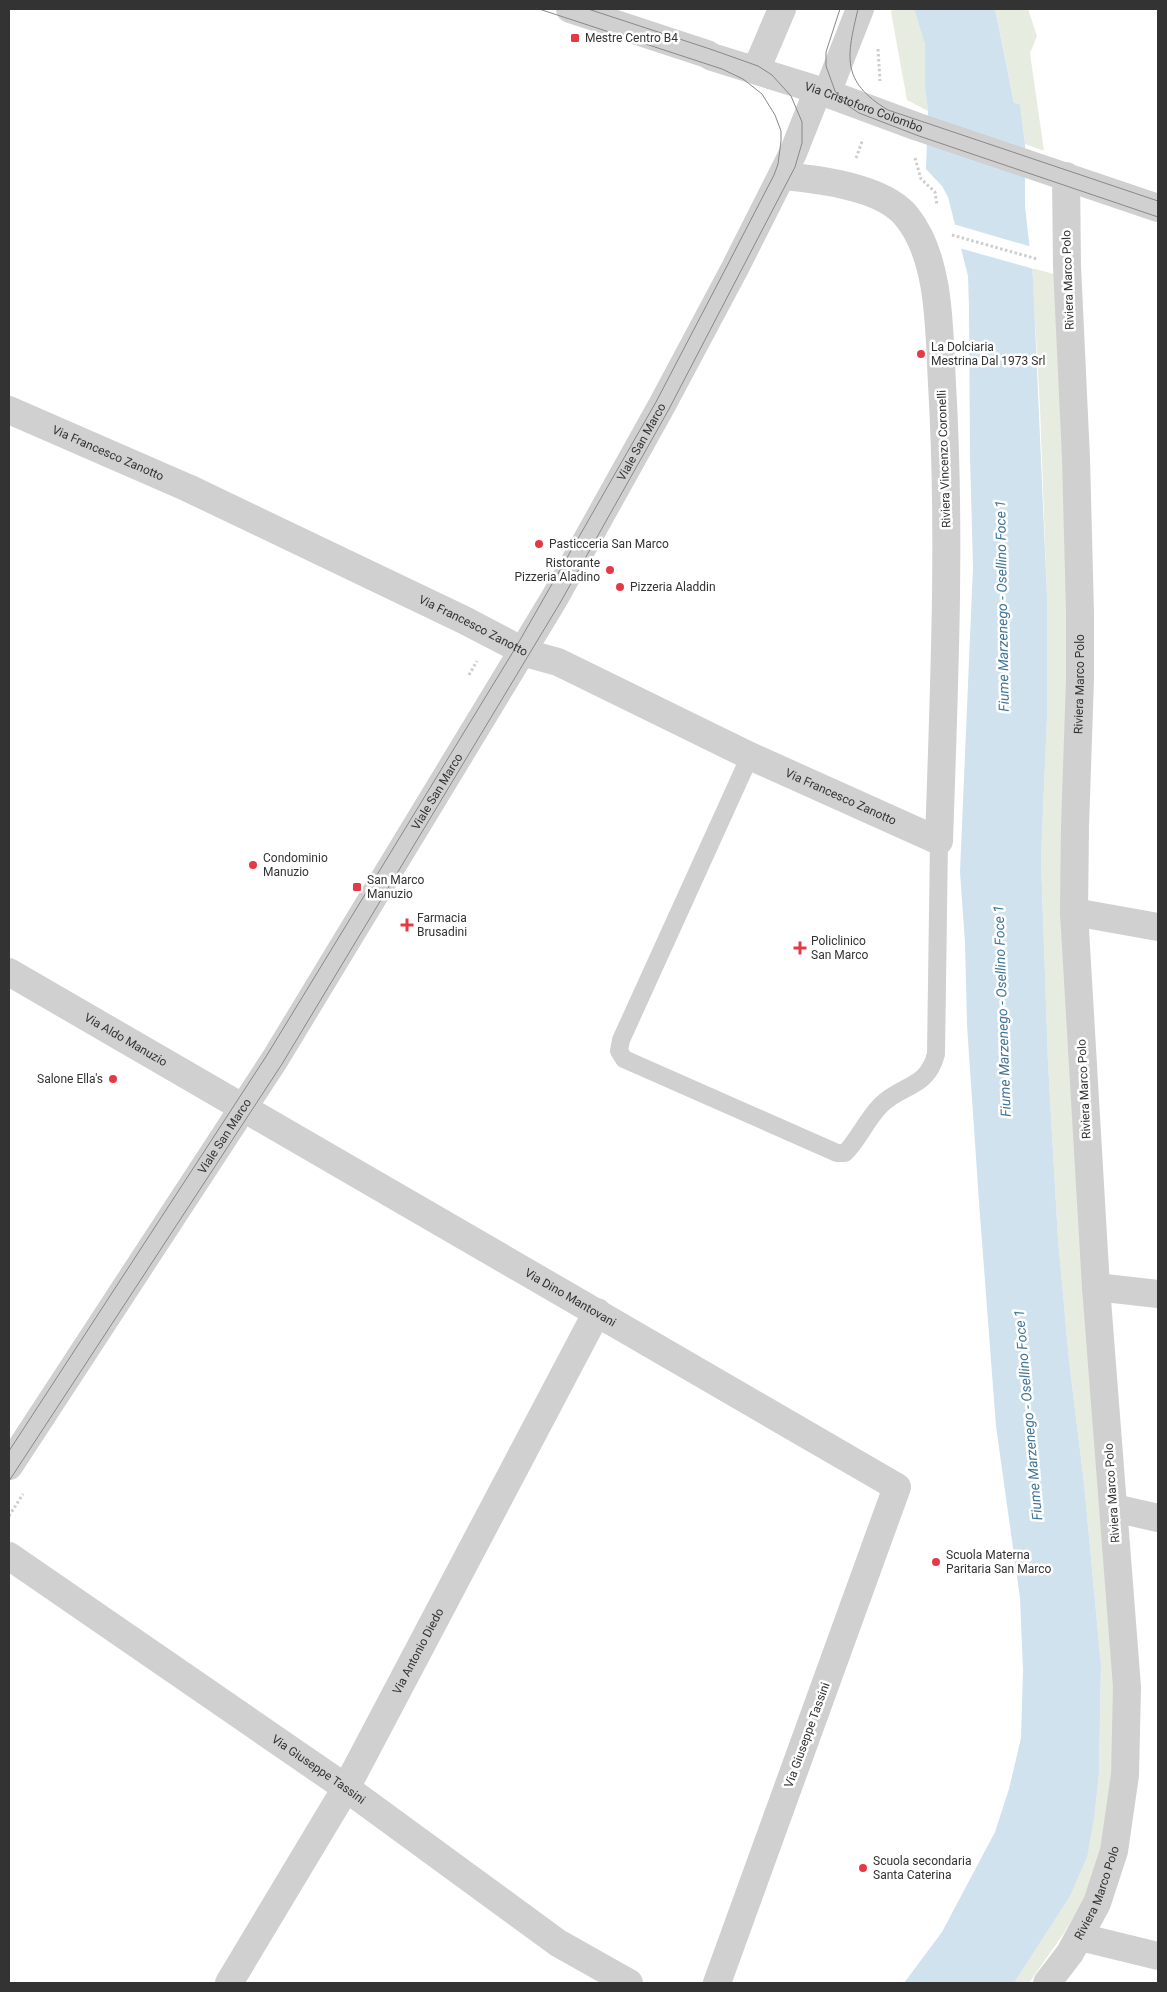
<svg xmlns="http://www.w3.org/2000/svg" width="1167" height="1992" viewBox="0 0 1167 1992" font-family="Roboto,sans-serif">
	<style>
		.green { fill: #e6ecdf }
		.water { fill: #cfe2ee }
		.pier { fill: #fff }
		.lines { fill: none; stroke-linecap: round; stroke-linejoin: round }
		.path { stroke: #cdcdcd; stroke-width: 3; stroke-dasharray: 2.5 2.5; stroke-linecap: butt }
		.service { stroke: #d0d0d0; stroke-width: 18 }
		.minor { stroke: #d0d0d0; stroke-width: 28 }
		.tertiary { stroke: #d0d0d0; stroke-width: 28 }
		.tram { stroke: #888; stroke-width: 1 }
		.poi-dot { fill: #e63946; stroke: #fff; stroke-width: 2 }
		.labels { text-anchor: middle; dominant-baseline: central; stroke-width: 5; stroke-linejoin: round; paint-order: stroke }
		.poi-label { font-size: 12px; fill: #333; stroke: #fff; text-anchor: start }
		.street-label { font-size: 12px; fill: #333; stroke: #fff }
		.water-label { font-size: 14px; font-style: italic; fill: #3f7597; stroke: #fff }
	</style>
	<rect width="100%" height="100%" fill="#fff"/>
	<g class="green">
		<path d="M893,9H914L925,45V88L928,111L907,100L891,12Z"/>
		<path d="M995,9H1028L1037,36L1030,53L1044,151L1025,144L1020,104L1014,103Z"/>
		<path d="M1032,268L1057,275L1116,1692L1108,1825L1086,1895L1064,1933L1029,1983H1014L1069,1898L1095,1812L1099,1773L1101,1665L1084,1483L1069,1360L1058,1239L1048,1063L1041,859L1047,718V596L1040,408Z"/>
	</g>
	<path class="water" d="M914,9H995L1014,103L1020,104L1025,144V206L1033,278L1047,596V718L1041,859L1048,1063L1058,1239L1069,1360L1084,1483L1101,1665L1099,1773L1095,1812L1087,1857L1069,1898L1014,1983H904L942,1932L995,1832L1009,1789L1021,1738L1023,1670L1020,1598L996,1426L979,1202L967,1025L965,943L960,872L973,567L970,457L969,307L968,276L948,197L942,186L926,169L928,111L925,88V45Z"/>
	<path class="pier" d="M953,224L1032,247L1034,269L959,248Z"/>
	<g class="lines">
		<g class="path">
			<path d="M878,49L880,81"/>
			<path d="M856,158L863,139"/>
			<path d="M915,158L921,179L935,192L937,205"/>
			<path d="M952,235L1037,259"/>
			<path d="M469,675L477,661"/>
			<path d="M9,1516L23,1494"/>
		</g>
		<path class="service" d="M750,756L621,1040L619,1051L624,1059L837,1153H845C859,1139 866,1120 881,1105C902,1084 927,1089 936,1054L939,841"/>
		<g class="minor">
			<path d="M756,70L782,9"/>
			<path d="M827,93L860,9"/>
			<path id="s1" d="M9,410L188,488L464,620L529,654L558,662L750,756L939,841C944,689 951,536 942,384C939,332 941,259 907,217C884,187 818,179 782,176"/>
			<path d="M1074,912L1158,927"/>
			<path id="s2" d="M9,972L897,1487L717,1983"/>
			<path d="M1096,1287L1158,1294"/>
			<path d="M1114,1508L1158,1518"/>
			<path id="s3" d="M9,1556L346,1788L558,1943L629,1983"/>
			<path d="M1080,1937L1158,1956"/>
			<path id="s4" d="M229,1983L346,1788L597,1312"/>
			<path id="s5" d="M1047,1983L1070,1953L1097,1903L1114,1851L1125,1775L1127,1687L1096,1287L1074,912L1075,827L1080,679V613L1076,458L1067,266L1066,176"/>
		</g>
		<g class="tertiary">
			<path id="s6" d="M570,9L707,54L712,57L818,90L918,127L1158,208"/>
			<path id="s7" d="M9,1466L275,1059L554,599L662,405L735,268L793,153L818,90"/>
		</g>
		<g class="tram">
			<path d="M840,9L826,52V66L835,91L847,105L859,113L919,136L1158,217"/>
			<path d="M858,9C847,56 840,81 888,110L1158,201"/>
			<path d="M9,1451L267,1055L516,647L656,402L727,266L774,175L778,164L781,141V131L775,115L762,94L743,79L722,69L539,9"/>
			<path d="M9,1481L282,1064L560,603L669,409L795,167L802,143V122L791,96L772,75L758,66L710,49L588,9"/>
		</g>
	</g>
	<g class="poi-dot">
		<rect x="570" y="33" width="10" height="10" rx="2.5"/>
		<circle cx="921" cy="354" r="5"/>
		<circle cx="539" cy="544" r="5"/>
		<circle cx="610" cy="570" r="5"/>
		<circle cx="620" cy="587" r="5"/>
		<circle cx="253" cy="865" r="5"/>
		<rect x="352" y="882" width="10" height="10" rx="2.5"/>
		<path d="M404.5 917.5h5v5h5v5h-5v5h-5v-5h-5v-5h5z"/>
		<path d="M797.5 940.5h5v5h5v5h-5v5h-5v-5h-5v-5h5z"/>
		<circle cx="113" cy="1079" r="5"/>
		<circle cx="936" cy="1562" r="5"/>
		<circle cx="863" cy="1868" r="5"/>
	</g>
	<g class="labels">
		<g class="poi-label">
			<text x="585" y="38">Mestre Centro B4</text>
			<text x="931" y="347">La Dolciaria<tspan x="931" dy="14">Mestrina Dal 1973 Srl</tspan></text>
			<text x="549" y="544">Pasticceria San Marco</text>
			<text x="600" y="563" text-anchor="end">Ristorante<tspan x="600" dy="14">Pizzeria Aladino</tspan></text>
			<text x="630" y="587">Pizzeria Aladdin</text>
			<text x="263" y="858">Condominio<tspan x="263" dy="14">Manuzio</tspan></text>
			<text x="367" y="880">San Marco<tspan x="367" dy="14">Manuzio</tspan></text>
			<text x="417" y="918">Farmacia<tspan x="417" dy="14">Brusadini</tspan></text>
			<text x="811" y="941">Policlinico<tspan x="811" dy="14">San Marco</tspan></text>
			<text x="103" y="1079" text-anchor="end">Salone Ella's</text>
			<text x="946" y="1555">Scuola Materna<tspan x="946" dy="14">Paritaria San Marco</tspan></text>
			<text x="873" y="1861">Scuola secondaria<tspan x="873" dy="14">Santa Caterina</tspan></text>
		</g>
		<g class="street-label">
			<text stroke="none"><textPath href="#s6" startOffset="310">Via Cristoforo Colombo</textPath></text>
			<text transform="translate(1068 280) rotate(-92)">Riviera Marco Polo</text>
			<text stroke="none"><textPath href="#s7" startOffset="1204">Viale San Marco</textPath></text>
			<text stroke="none"><textPath href="#s1" startOffset="108">Via Francesco Zanotto</textPath></text>
			<text transform="translate(944 459) rotate(-92)">Riviera Vincenzo Coronelli</text>
			<text stroke="none"><textPath href="#s1" startOffset="512">Via Francesco Zanotto</textPath></text>
			<text stroke="none"><textPath href="#s5" startOffset="1319">Riviera Marco Polo</textPath></text>
			<text stroke="none"><textPath href="#s7" startOffset="799">Viale San Marco</textPath></text>
			<text stroke="none"><textPath href="#s1" startOffset="918">Via Francesco Zanotto</textPath></text>
			<text stroke="none"><textPath href="#s2" startOffset="135">Via Aldo Manuzio</textPath></text>
			<text transform="translate(1084 1089) rotate(-93)">Riviera Marco Polo</text>
			<text stroke="none"><textPath href="#s7" startOffset="394">Viale San Marco</textPath></text>
			<text stroke="none"><textPath href="#s2" startOffset="649">Via Dino Mantovani</textPath></text>
			<text transform="translate(1112 1493) rotate(-94)">Riviera Marco Polo</text>
			<text stroke="none"><textPath href="#s4" startOffset="382">Via Antonio Diedo</textPath></text>
			<text transform="translate(807 1735) rotate(-70)">Via Giuseppe Tassini</text>
			<text stroke="none"><textPath href="#s3" startOffset="376">Via Giuseppe Tassini</textPath></text>
			<text stroke="none"><textPath href="#s5" startOffset="104">Riviera Marco Polo</textPath></text>
		</g>
		<g class="water-label">
			<text transform="translate(1002 606) rotate(-91)">Fiume Marzenego - Osellino Foce 1</text>
			<text transform="translate(1002 1011) rotate(-92)">Fiume Marzenego - Osellino Foce 1</text>
			<text transform="translate(1028 1415) rotate(-95)">Fiume Marzenego - Osellino Foce 1</text>
		</g>
	</g>
	<rect width="1167" height="1992" fill="none" stroke="#333333" stroke-width="20"/>
</svg>
